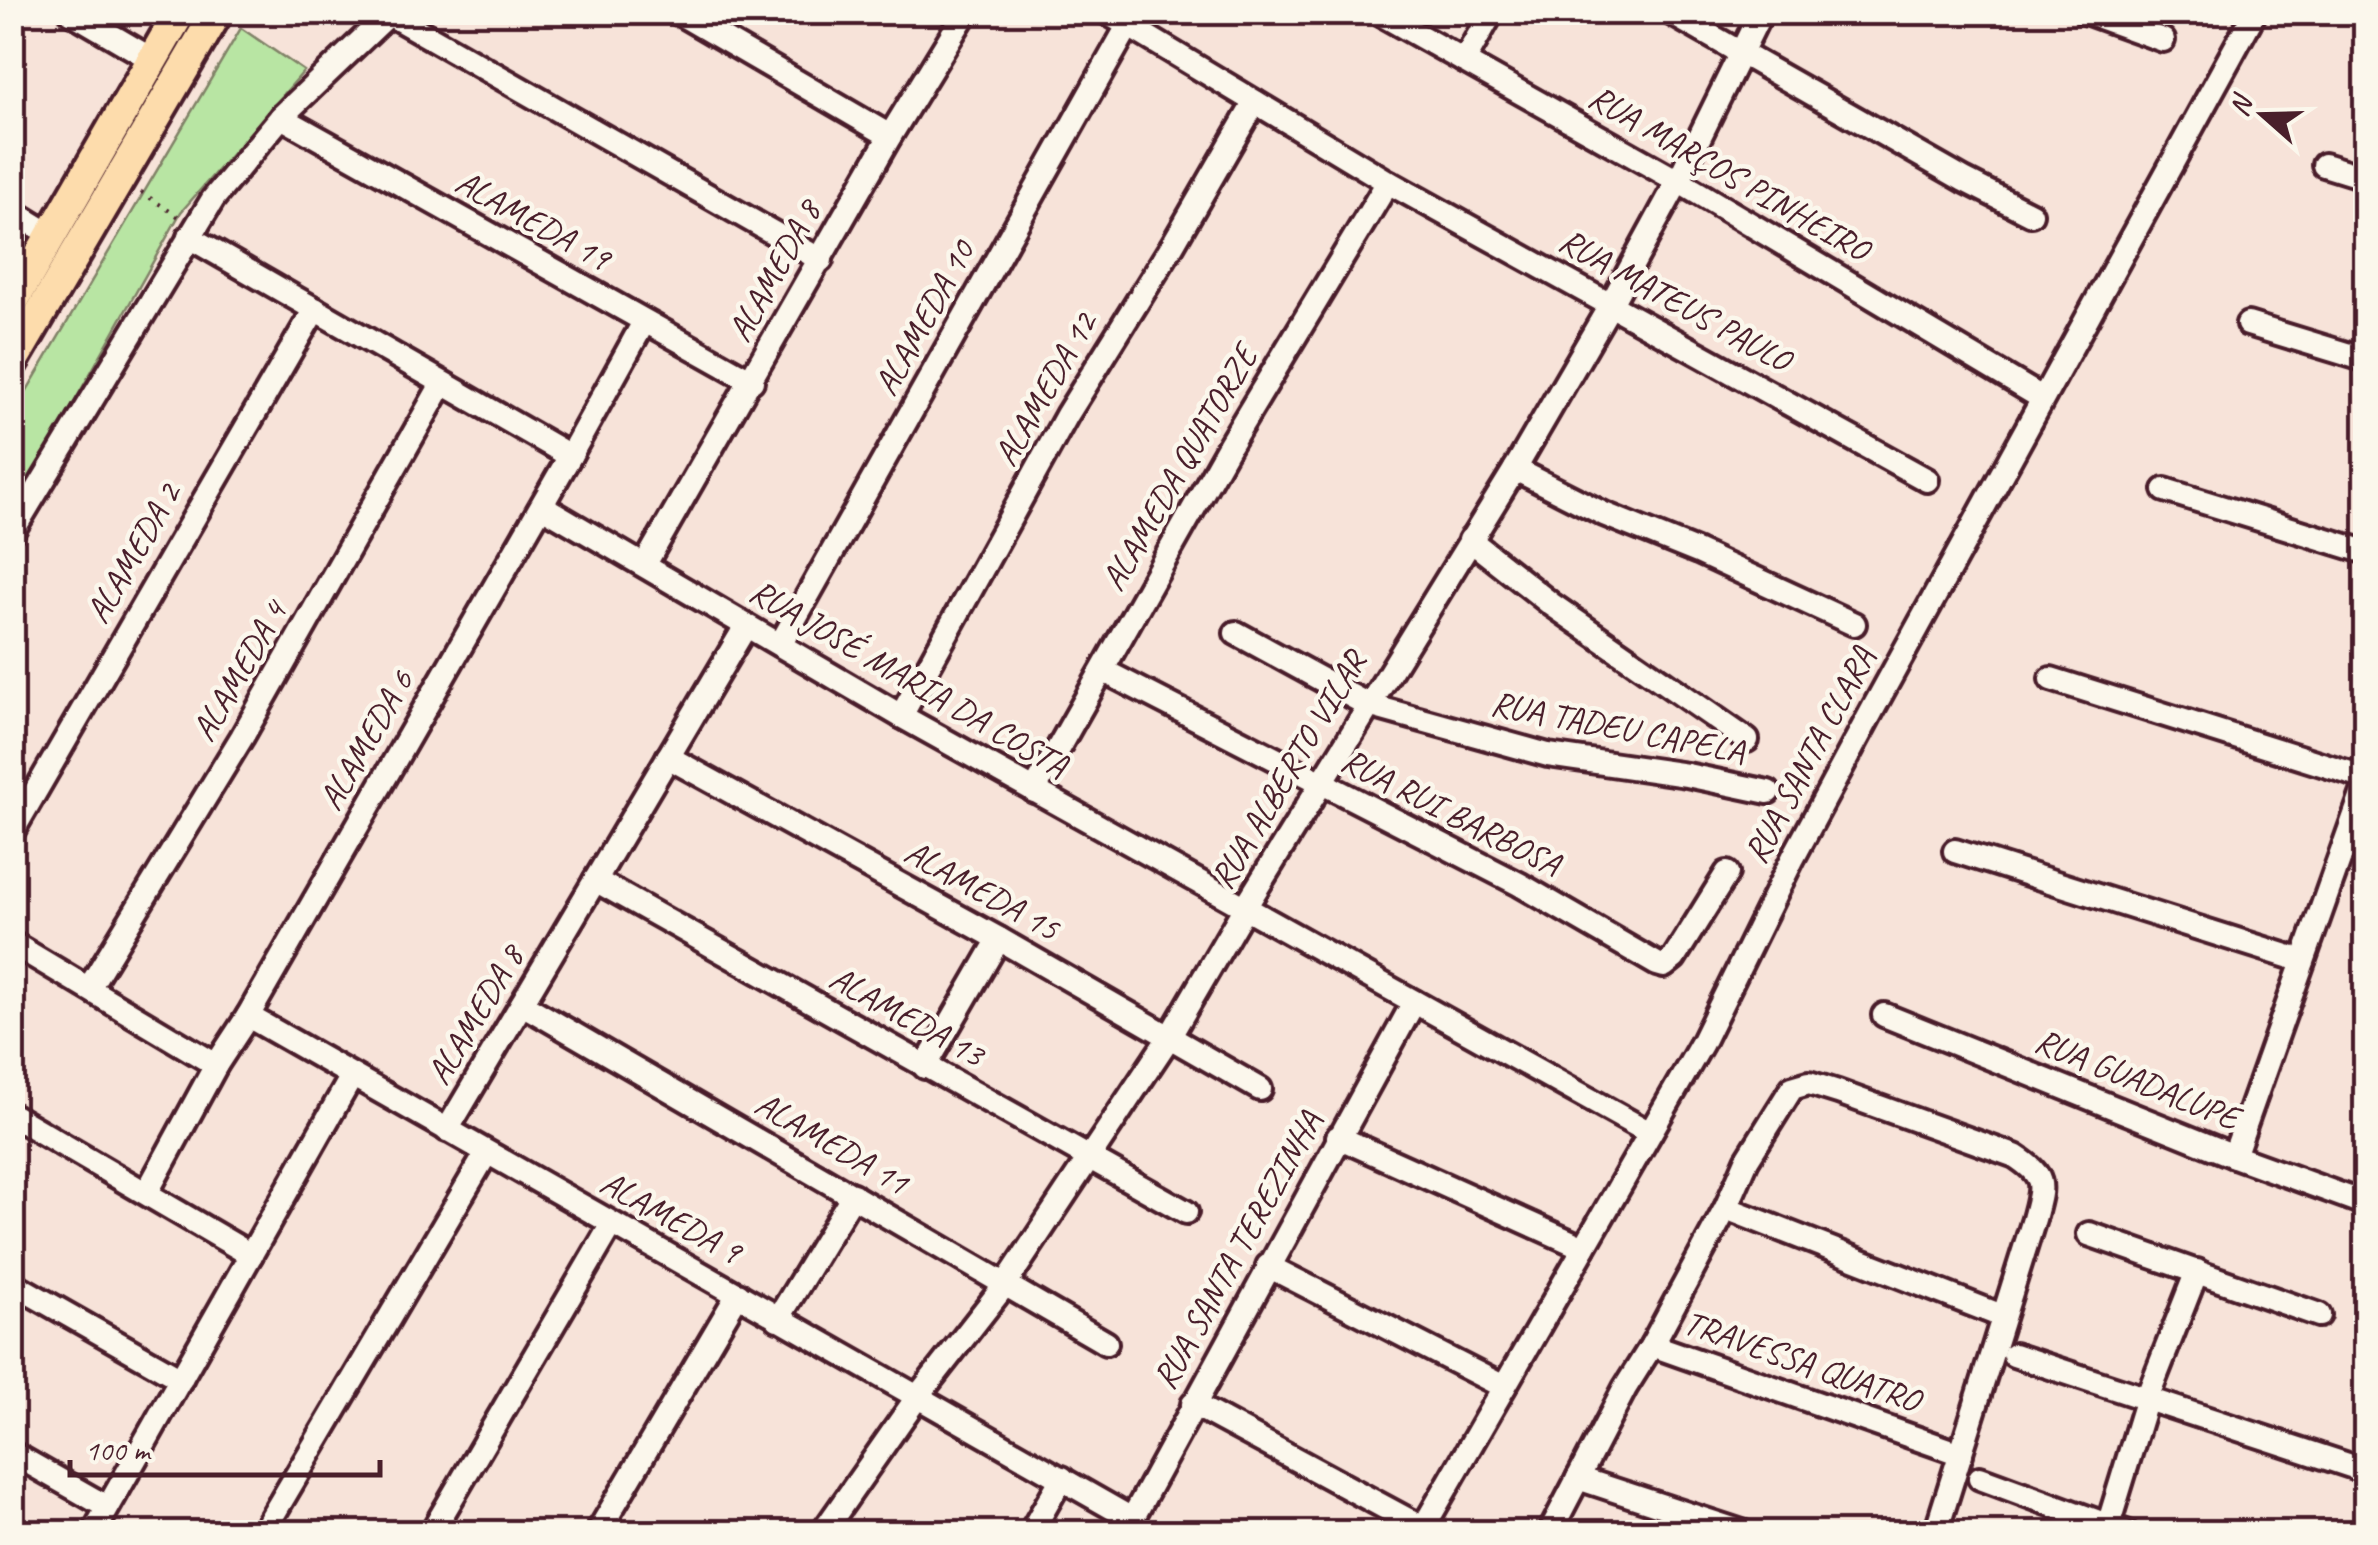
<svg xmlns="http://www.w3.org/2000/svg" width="2378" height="1545" viewBox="0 0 2378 1545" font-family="Caveat,sans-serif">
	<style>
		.green { fill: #b8e5a3; stroke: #818267; stroke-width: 2.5 }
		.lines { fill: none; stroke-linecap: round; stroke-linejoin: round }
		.minor-casing { stroke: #4a1f2b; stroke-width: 30 }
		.major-casing { stroke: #4a1f2b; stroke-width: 38 }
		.path { stroke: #4a1f2b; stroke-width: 4; stroke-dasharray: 2.5 8; stroke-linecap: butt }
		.minor { stroke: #fbf7ec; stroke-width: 22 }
		.major { stroke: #fddcac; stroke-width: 30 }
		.labels { text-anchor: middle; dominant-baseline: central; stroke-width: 9; stroke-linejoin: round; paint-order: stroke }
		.street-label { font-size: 35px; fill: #4a1f2b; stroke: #fbf7ec }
	</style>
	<rect width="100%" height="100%" fill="#f7e3d9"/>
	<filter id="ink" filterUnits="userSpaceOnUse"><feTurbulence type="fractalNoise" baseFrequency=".01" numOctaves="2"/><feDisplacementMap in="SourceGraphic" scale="20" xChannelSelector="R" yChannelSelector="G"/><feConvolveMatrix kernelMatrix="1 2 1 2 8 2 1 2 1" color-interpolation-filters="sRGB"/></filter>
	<g filter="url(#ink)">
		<path class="green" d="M241,28L304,71L181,212L13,511V414Z"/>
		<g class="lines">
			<defs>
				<g id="minor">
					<path d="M71,12L153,60"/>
					<path d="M677,12L890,136"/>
					<path d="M1106,12L1388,182L1927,480"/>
					<path d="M1377,12L1678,181L2042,398"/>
					<path d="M1669,12L1964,180L2031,214"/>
					<path d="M2085,12L2163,40"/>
					<path d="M389,14L821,260"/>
					<path d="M1464,61L1492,12"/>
					<path d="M281,117L752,381"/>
					<path d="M2324,165L2366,178"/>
					<path d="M12,211L51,235"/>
					<path d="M189,237L570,456"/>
					<path d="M2248,324L2366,360"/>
					<path d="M1515,469L1604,514L1698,552L1854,624"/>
					<path d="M2165,490L2366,552"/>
					<path d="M542,506L901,716L1650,1133"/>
					<path d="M12,532L213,199L281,117L391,12"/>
					<path d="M1470,540L1551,604L1747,740"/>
					<path d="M645,564L890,136L966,12"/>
					<path d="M1236,633L1368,705L1548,755L1687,775L1768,792"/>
					<path d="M780,645L1128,26"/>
					<path d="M1104,671L1519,884L1657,964L1664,966L1674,958L1727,873"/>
					<path d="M2051,679L2366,778"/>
					<path d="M901,716L1067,415L1172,246L1255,102"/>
					<path d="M668,757L999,939L1260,1089"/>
					<path d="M1034,791L1230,444L1388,182"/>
					<path d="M12,832L315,309"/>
					<path d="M1955,851L2303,961"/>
					<path d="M595,880L1186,1212"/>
					<path d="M12,943L216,1065"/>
					<path d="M89,988L242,737L442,384"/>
					<path d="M522,1004L1106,1343"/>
					<path d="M1884,1015L2234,1156L2366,1204"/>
					<path d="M248,1016L1132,1519"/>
					<path d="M925,1067L999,939"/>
					<path d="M12,1115L251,1255"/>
					<path d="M447,1130L746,626"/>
					<path d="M1338,1137L1584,1248"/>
					<path d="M2234,1156L2366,784"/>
					<path d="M147,1192L216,1065L248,1016L570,456L644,322"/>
					<path d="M1726,1208L2002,1316"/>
					<path d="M2089,1234L2319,1315"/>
					<path d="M1268,1266L1504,1387"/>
					<path d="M12,1283L181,1379"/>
					<path d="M778,1319L853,1195"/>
					<path d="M1652,1345L1726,1208L1747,1160L1792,1088L1809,1083L1838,1092L2015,1156C2047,1177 2043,1185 2034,1219L1936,1532"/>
					<path d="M2014,1355L2366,1471"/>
					<path d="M1193,1404L1423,1528L1702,1043L1793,858L1874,707L2255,12"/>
					<path d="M12,1453L107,1507"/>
					<path d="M1578,1478L1742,1532"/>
					<path d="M1980,1478L2126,1532"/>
					<path d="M94,1532L352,1076"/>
					<path d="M263,1532L486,1154"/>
					<path d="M432,1532L612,1224"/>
					<path d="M598,1532L738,1294"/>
					<path d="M823,1532L918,1396L1004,1286L1170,1036L1244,909L1515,469L1611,304L1678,181L1761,12"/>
					<path d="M1031,1532L1062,1478"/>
					<path d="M1125,1532L1414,1002"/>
					<path d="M1550,1532L1625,1388L1652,1345L1961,1454"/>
					<path d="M2106,1532L2147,1398L2197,1271"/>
				</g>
				<g id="major">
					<path d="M12,303L180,12"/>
					<path d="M12,362L217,12"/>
				</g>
			</defs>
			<use href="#minor" class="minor-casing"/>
			<use href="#major" class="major-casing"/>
			<path class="path" d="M141,192L179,217"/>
			<use href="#minor" class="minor"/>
			<use href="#major" class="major"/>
		</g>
	</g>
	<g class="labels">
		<g class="street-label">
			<text transform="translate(1729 173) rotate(30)">RUA MARÇOS PINHEIRO</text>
			<text transform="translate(533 220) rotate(29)">ALAMEDA 19</text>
			<text transform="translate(774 271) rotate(-61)">ALAMEDA 8</text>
			<text transform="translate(1675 300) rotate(29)">RUA MATEUS PAULO</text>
			<text transform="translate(924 318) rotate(-61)">ALAMEDA 10</text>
			<text transform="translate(1045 389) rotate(-60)">ALAMEDA 12</text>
			<text transform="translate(1179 468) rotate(-60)">ALAMEDA QUATORZE</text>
			<text transform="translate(133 553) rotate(-60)">ALAMEDA 2</text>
			<text transform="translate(239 671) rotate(-60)">ALAMEDA 4</text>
			<text transform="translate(909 678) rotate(30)">RUA JOSÉ MARIA DA COSTA</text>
			<text transform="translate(1618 727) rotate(11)">RUA TADEU CAPELA</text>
			<text transform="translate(366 740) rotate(-60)">ALAMEDA 6</text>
			<text transform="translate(1809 755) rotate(-62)">RUA SANTA CLARA</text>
			<text transform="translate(1288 770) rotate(-59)">RUA ALBERTO VILAR</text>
			<text transform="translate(1451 812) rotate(27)">RUA RUI BARBOSA</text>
			<text transform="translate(982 890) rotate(29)">ALAMEDA 15</text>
			<text transform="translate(475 1015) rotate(-59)">ALAMEDA 8</text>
			<text transform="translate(907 1016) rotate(29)">ALAMEDA 13</text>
			<text transform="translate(2137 1079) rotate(22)">RUA GUADALUPE</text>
			<text transform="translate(832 1143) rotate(30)">ALAMEDA 11</text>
			<text transform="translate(671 1217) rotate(29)">ALAMEDA 9</text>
			<text transform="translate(1237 1250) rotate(-61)">RUA SANTA TEREZINHA</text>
			<text transform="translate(1802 1361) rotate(19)">TRAVESSA QUATRO</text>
		</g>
	</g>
	<rect width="2378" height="1545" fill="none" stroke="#fbf7ec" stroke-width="50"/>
	<rect x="25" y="25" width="2328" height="1495" fill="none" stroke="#4a1f2b" stroke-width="4" filter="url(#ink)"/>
	<g transform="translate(2263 115) rotate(290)" stroke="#fbf7ec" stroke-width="8" paint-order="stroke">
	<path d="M0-8L18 38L0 25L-18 38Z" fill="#4a1f2b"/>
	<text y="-15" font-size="28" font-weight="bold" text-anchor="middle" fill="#4a1f2b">N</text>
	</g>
	<path d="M70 1460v15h310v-15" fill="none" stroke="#4a1f2b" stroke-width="5"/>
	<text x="85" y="1460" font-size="30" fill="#4a1f2b" stroke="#fbf7ec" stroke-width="8" paint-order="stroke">100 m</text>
</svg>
